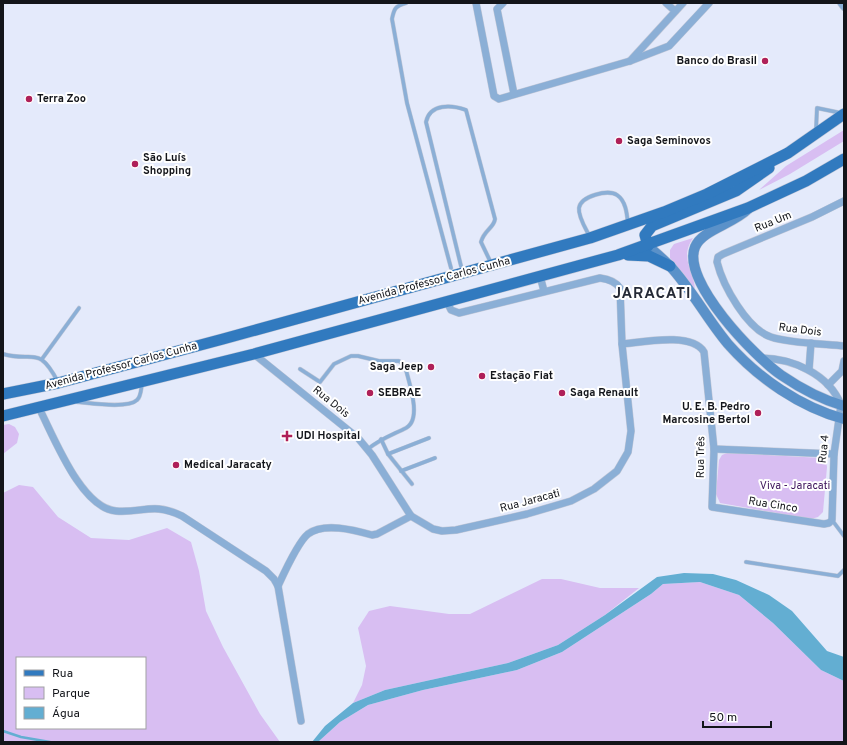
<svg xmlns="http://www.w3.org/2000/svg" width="847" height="745" viewBox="0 0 847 745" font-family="Overpass,sans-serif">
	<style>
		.green { fill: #d8bef2; fill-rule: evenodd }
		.water { fill: #63aed2 }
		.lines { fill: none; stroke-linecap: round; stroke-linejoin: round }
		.stream { stroke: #63aed2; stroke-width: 2.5 }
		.service-casing { stroke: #c3c8d7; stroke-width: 4.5 }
		.minor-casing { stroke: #c3c8d7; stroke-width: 8 }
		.secondary-casing { stroke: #c3c8d7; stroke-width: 11 }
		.primary-casing { stroke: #c3c8d7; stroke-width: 12 }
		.service { stroke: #8bafd6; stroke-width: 3.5 }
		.minor { stroke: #8bafd6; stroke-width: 7 }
		.secondary { stroke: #5a91c9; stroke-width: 10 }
		.primary { stroke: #317abf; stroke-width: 11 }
		.poi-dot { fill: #af2058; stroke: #fff; stroke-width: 1.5 }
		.labels { text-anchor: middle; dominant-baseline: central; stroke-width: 4; stroke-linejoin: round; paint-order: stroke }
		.poi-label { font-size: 11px; font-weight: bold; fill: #13151a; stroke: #fff; text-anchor: start }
		.street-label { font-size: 11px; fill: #13151a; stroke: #fff }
		.park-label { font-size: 11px; fill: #3c125a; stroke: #fff }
		.district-label { font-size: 15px; font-weight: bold; letter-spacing: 1px; fill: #252a36; stroke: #fff }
	</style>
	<rect width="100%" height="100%" fill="#e4eafb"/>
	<g class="green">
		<path d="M844,130V141L790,174L759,190L786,166Z"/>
		<path d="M693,238C679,259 694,269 695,290L670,258V250L674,244Z"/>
		<path d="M9,424L15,427L19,434L17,443L3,454V425Z"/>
		<path d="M727,453L822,458L826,462L827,467L823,512L818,517L811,519L720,503L716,494L719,460L722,455Z"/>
		<path d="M19,485L33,487L58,517L91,538L129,540L167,528L191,542L199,571L206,611L223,647L260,714L280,742H3V493ZM17,658H145V728H17Z"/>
		<path d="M542,579H561L600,588H639L605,615L558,645L508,663L385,690L353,703L362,685L366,666L358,628L369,611L390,606L449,614H470Z"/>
		<path d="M700,582L739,595L773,623L821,670L844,681V742H318L340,722L368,705L423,690L517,670L562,652L651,594L663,584Z"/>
	</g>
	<path class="water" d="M684,573L713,574L736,580L769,595L792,611L827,651L844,657V681L821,670L773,623L739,595L700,582L663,584L651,594L562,652L517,670L423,690L368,705L340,722L318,742H312L325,726L353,703L385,690L508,663L558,645L605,615L657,577Z"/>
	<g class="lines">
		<path class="stream" d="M3,731L21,737L50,742"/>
		<defs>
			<g id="service">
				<path d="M406,3C395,6 394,9 392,19L407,103L451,268"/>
				<path d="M816,131L817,108L841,113"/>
				<path d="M590,237C586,229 578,217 579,208C581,196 608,189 617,195C626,201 627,214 628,224"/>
				<path d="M461,266L426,122C430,103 452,105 466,110L495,219C494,228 484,230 481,242L491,263"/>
				<path d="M3,354C34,363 38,344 58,382"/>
				<path d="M42,359L79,308"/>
				<path d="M300,369L320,382L334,364L351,356H358L379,361H399L405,366C408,380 423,419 406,428C392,435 380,439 368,449"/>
				<path d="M77,402C90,403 128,409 137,400C141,397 141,389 142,384"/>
				<path d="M381,439L388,454L412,484"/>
				<path d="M388,454L429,438"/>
				<path d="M401,471L435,458"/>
				<path d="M832,520L844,536"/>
				<path d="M746,562L838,576L844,570"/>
			</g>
			<g id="minor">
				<path d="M476,3L494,96L499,99L630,61L669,46L709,3"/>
				<path d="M503,3L497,9L514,94"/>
				<path d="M666,3L675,11"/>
				<path d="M841,3L844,7"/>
				<path d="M630,61L683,3"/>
				<path d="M844,201L812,217L723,254L718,257L717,262C723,286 747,329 771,337C788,343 824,344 844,346"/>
				<path d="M540,276L544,291"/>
				<path d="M622,344C643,342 692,332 704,352L714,449L712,507L824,524L829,523L832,520L834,454L841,405C829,374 792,358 760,358"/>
				<path d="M254,354L358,438L372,455L411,516L433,529L442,531L456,530L527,514L571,501L594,489L617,471L628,452L631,431L622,344L620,288C615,281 608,279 600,278L459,313L451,310L447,302"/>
				<path d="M809,370L811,343"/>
				<path d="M828,385L842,371L844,361"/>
				<path d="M39,408C54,437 81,508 116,511C144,513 153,502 182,516L266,571L274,579L278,586L301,721"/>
				<path d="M714,449L834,454"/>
				<path d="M278,586C284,573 298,542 308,534C324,522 354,530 372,535L377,534L411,516"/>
			</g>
			<g id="secondary">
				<path d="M748,209C733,224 702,230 695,247C681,281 755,357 781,375C800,388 823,400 844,406"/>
				<path d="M648,246C655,252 663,259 670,266C692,290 707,319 728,344C758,378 800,407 844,419"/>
			</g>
			<g id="primary">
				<path d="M648,246L645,235L652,226L736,191L769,168"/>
				<path d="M628,255L649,256L670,266"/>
				<path d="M3,394L58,383L223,339L590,238L664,212L707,194L788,153L844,114"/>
				<path d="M3,416L254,354L618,255L748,208L806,181L844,159"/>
			</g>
		</defs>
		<use href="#service" class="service-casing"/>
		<use href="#minor" class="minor-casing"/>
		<use href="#secondary" class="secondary-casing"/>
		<use href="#primary" class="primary-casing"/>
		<use href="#service" class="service"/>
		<use href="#minor" class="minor"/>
		<use href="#secondary" class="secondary"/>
		<use href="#primary" class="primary"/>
	</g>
	<g class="poi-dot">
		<circle cx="765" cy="61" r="4"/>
		<circle cx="29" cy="99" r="4"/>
		<circle cx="619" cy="141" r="4"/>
		<circle cx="135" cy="164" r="4"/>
		<circle cx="431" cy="367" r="4"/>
		<circle cx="482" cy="376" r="4"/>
		<circle cx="370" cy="393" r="4"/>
		<circle cx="562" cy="393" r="4"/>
		<circle cx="758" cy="413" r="4"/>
		<path d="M285 430h4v4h4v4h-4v4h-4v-4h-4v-4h4z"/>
		<circle cx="176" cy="465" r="4"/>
	</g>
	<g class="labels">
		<g class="poi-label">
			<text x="757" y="61" text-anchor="end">Banco do Brasil</text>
			<text x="37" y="99">Terra Zoo</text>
			<text x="627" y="141">Saga Seminovos</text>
			<text x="143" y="158">São Luís<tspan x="143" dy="13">Shopping</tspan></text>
			<text x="423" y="367" text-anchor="end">Saga Jeep</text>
			<text x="490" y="376">Estação Fiat</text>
			<text x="378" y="393">SEBRAE</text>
			<text x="570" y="393">Saga Renault</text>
			<text x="750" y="407" text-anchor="end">U. E. B. Pedro<tspan x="750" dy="13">Marcosine Bertol</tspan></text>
			<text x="296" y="436">UDI Hospital</text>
			<text x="184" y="465">Medical Jaracaty</text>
		</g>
		<g class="street-label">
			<text transform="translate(773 222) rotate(-22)">Rua Um</text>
			<text transform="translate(434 281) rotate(-15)">Avenida Professor Carlos Cunha</text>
			<text transform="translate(800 330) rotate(7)">Rua Dois</text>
			<text transform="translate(121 366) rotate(-15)">Avenida Professor Carlos Cunha</text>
			<text transform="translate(331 402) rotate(39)">Rua Dois</text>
			<text transform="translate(824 449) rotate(-84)">Rua 4</text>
			<text transform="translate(701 457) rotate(-89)">Rua Três</text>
			<text transform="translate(530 501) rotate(-15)">Rua Jaracati</text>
			<text transform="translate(773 505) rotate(9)">Rua Cinco</text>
		</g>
		<g class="park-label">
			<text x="795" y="486">Viva - Jaracati</text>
		</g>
		<g class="district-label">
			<text x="652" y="294">JARACATI</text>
		</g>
	</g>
	<rect width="847" height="745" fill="none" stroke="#13151a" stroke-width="8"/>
	<rect x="16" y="657" width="130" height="72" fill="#ffffff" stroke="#a1a1a3"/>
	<rect x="24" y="670" width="20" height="6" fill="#317abf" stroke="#a1a1a3"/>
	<text x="52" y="677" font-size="12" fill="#13151a">Rua</text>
	<rect x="24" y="687" width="20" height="12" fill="#d8bef2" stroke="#a1a1a3"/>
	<text x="52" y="697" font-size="12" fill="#13151a">Parque</text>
	<rect x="24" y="707" width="20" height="12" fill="#63aed2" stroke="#a1a1a3"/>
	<text x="52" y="717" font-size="12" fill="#13151a">Água</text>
	<path d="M703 721v6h68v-6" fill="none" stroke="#13151a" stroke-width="2"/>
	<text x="709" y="721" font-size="12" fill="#13151a" stroke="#ffffff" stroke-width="3" paint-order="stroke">50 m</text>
</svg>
